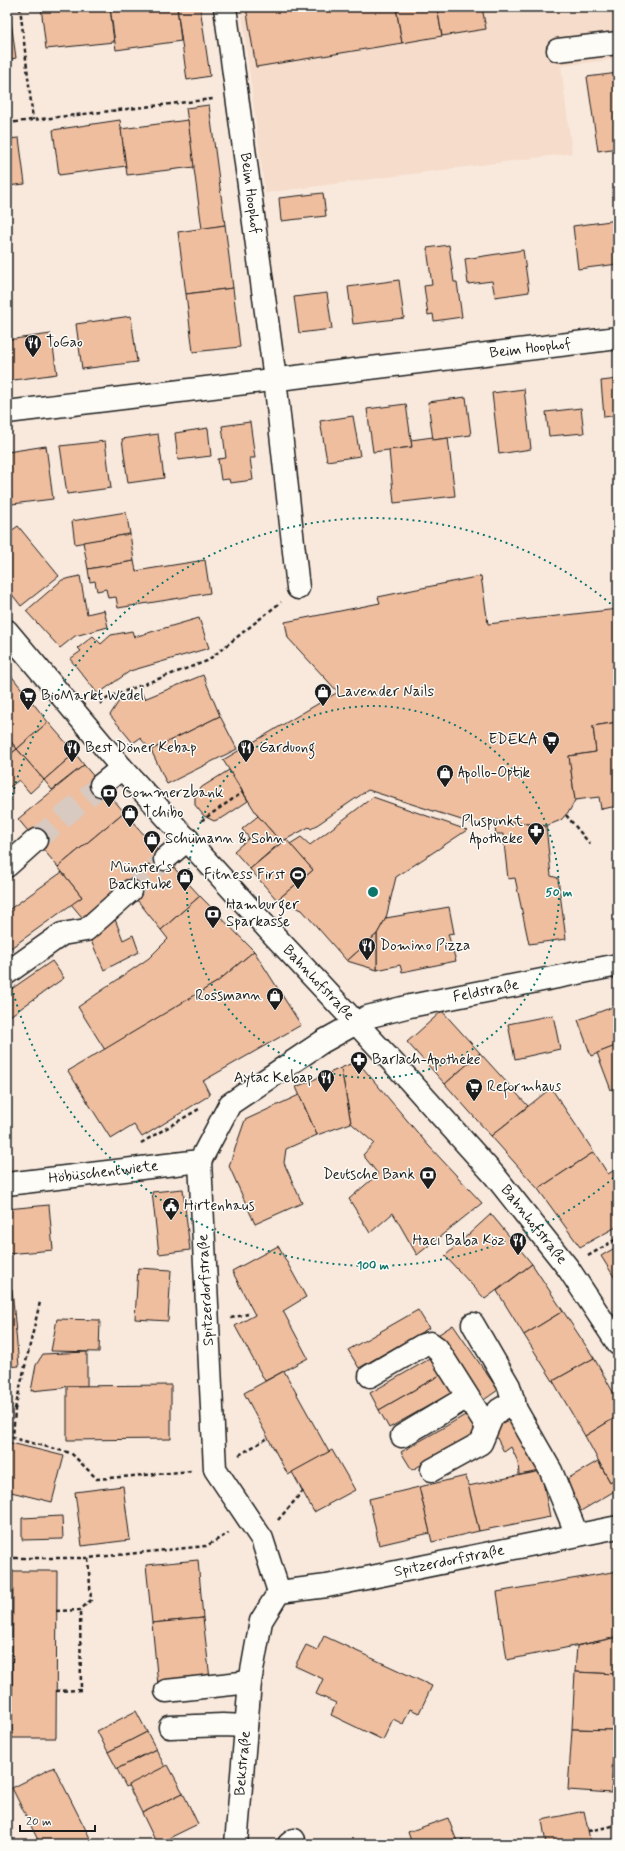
<svg xmlns="http://www.w3.org/2000/svg" width="625" height="1851" viewBox="0 0 625 1851" font-family="Mynerve,sans-serif">
	<style>
		.built { fill: #f6dcca }
		.building { fill: #efbe9f; stroke: #1c1c1c }
		.lines { fill: none; stroke-linecap: round; stroke-linejoin: round }
		.minor-tunnel { stroke: #d8cac0; stroke-width: 22; stroke-dasharray: 22 11; stroke-linecap: butt }
		.minor-casing { stroke: #1c1c1c; stroke-width: 25 }
		.path { stroke: #1c1c1c; stroke-width: 2.5; stroke-dasharray: 4 3; stroke-linecap: butt }
		.minor { stroke: #fdfcf7; stroke-width: 22 }
		.ring { fill: none; stroke: #0f766e; stroke-width: 2; stroke-dasharray: 2 4 }
		.labels { text-anchor: middle; dominant-baseline: central; stroke-width: 3; stroke-linejoin: round; paint-order: stroke }
		.street-label { font-size: 15px; fill: #1c1c1c; stroke: #fdfcf7 }
		.poi-label { font-size: 15px; fill: #1c1c1c; stroke: #fdfcf7; text-anchor: start }
		.centre { fill: #0f766e; stroke: #fdfcf7; stroke-width: 2 }
		.ring-label { font-size: 12px; text-anchor: middle; font-weight: bold; fill: #0f766e; stroke: #fdfcf7; stroke-width: 3; stroke-linejoin: round; paint-order: stroke }
	</style>
	<rect width="100%" height="100%" fill="#f9e9dd"/>
	<filter id="ink" filterUnits="userSpaceOnUse"><feTurbulence type="fractalNoise" baseFrequency=".025" numOctaves="2"/><feDisplacementMap in="SourceGraphic" scale="8" xChannelSelector="R" yChannelSelector="G"/><feConvolveMatrix kernelMatrix="1 2 1 2 8 2 1 2 1" color-interpolation-filters="sRGB"/></filter>
	<g filter="url(#ink)">
		<path class="built" d="M241,7H618V59L561,66L572,153L265,193Z"/>
		<g class="building">
			<path d="M41,7H110L114,42L46,49Z"/>
			<path d="M110,7H177L181,41L116,50Z"/>
			<path d="M177,7H200L210,76L187,80Z"/>
			<path d="M246,7H396L402,43L256,67Z"/>
			<path d="M396,7H437L442,36L402,43Z"/>
			<path d="M437,7H482L486,29L442,36Z"/>
			<path d="M10,14L16,58L7,60V15Z"/>
			<path d="M618,73V148L598,151L587,77Z"/>
			<path d="M209,105L225,225L202,229L186,108Z"/>
			<path d="M120,120L126,166L59,175L53,130Z"/>
			<path d="M188,120L194,167L127,175L121,129Z"/>
			<path d="M19,138L25,184L7,186V139Z"/>
			<path d="M323,193L326,216L281,221L279,198Z"/>
			<path d="M618,220V264L578,269L573,226Z"/>
			<path d="M225,225L233,288L186,294L178,232Z"/>
			<path d="M449,245L454,282H457L462,317L434,321L433,314L428,315L424,286L432,285L427,248Z"/>
			<path d="M523,250L529,292L495,297L492,281L468,284L465,259Z"/>
			<path d="M399,280L404,318L353,324L348,287Z"/>
			<path d="M233,288L240,347L193,352L186,294Z"/>
			<path d="M327,293L332,329L299,333L294,297Z"/>
			<path d="M131,316L137,362L82,369L76,324Z"/>
			<path d="M51,334L57,374L7,381V340Z"/>
			<path d="M618,379V415L604,417L601,381Z"/>
			<path d="M524,389L531,449L499,454L492,393Z"/>
			<path d="M466,397L471,435L433,440L428,402Z"/>
			<path d="M406,404L412,447L373,452L367,409Z"/>
			<path d="M581,408L584,433L549,436L546,412Z"/>
			<path d="M353,416L360,456L327,461L320,421Z"/>
			<path d="M250,422L255,458H250L253,480L230,483L229,479L221,480L218,459L226,458L222,426Z"/>
			<path d="M208,428L211,456L178,460L175,433Z"/>
			<path d="M158,434L164,478L128,483L122,439Z"/>
			<path d="M433,437V440L448,438L455,496L394,503L389,450L412,447L411,440Z"/>
			<path d="M105,441L111,488L67,494L60,446Z"/>
			<path d="M46,446L53,499L12,504L7,468V452Z"/>
			<path d="M126,512L130,534L75,544L72,521Z"/>
			<path d="M18,526L59,576L21,606L7,588V534Z"/>
			<path d="M130,534L134,561L88,569L83,542Z"/>
			<path d="M205,560L210,593L118,608L116,597L108,598L106,589L97,591L95,581L90,582L88,569L134,561L136,571Z"/>
			<path d="M80,576L87,614L104,610L108,627L75,636L60,648L26,611L62,580Z"/>
			<path d="M481,576L488,624L618,609V722L593,726L596,752L569,756L575,800L570,810L561,820L546,826L494,820L477,825L368,790L311,829L309,827L281,842L258,816L223,760L338,692L288,638L285,622L380,603L378,597Z"/>
			<path d="M199,618L209,648L130,671L98,694L70,659L81,651L78,648L93,636L101,644L111,635L132,631L134,637Z"/>
			<path d="M7,671L13,678L7,683Z"/>
			<path d="M203,675L220,716L151,750L140,738L133,743L110,715L119,701L142,693L144,699Z"/>
			<path d="M13,678L48,722L17,749L7,737V683Z"/>
			<path d="M220,716L237,749L167,784L151,750Z"/>
			<path d="M48,722L75,753L44,780L17,749Z"/>
			<path d="M618,722V806L601,809L599,797L575,800L569,756L596,752L593,726Z"/>
			<path d="M7,737L17,749L7,757Z"/>
			<path d="M17,749L44,780L30,793L19,780L7,789V757Z"/>
			<path d="M75,753L84,765L52,790L44,780Z"/>
			<path d="M84,765L124,812L58,867L18,819Z"/>
			<path d="M229,770L248,801L224,817L214,821L204,816L195,805V795L202,787Z"/>
			<path d="M373,797L467,830L396,877L386,918L377,934L347,961L302,910L277,900L313,870L290,844L301,837L310,845Z"/>
			<path d="M124,812L161,854L86,922L71,904L82,897L58,867Z"/>
			<path d="M258,816L281,842L250,869L234,851L249,838L242,829Z"/>
			<path d="M494,820L546,826L551,876L558,878L566,939L529,944L515,878L508,879L503,834H496Z"/>
			<path d="M286,839L313,870L277,900L250,869Z"/>
			<path d="M161,854L200,896L161,930L126,886Z"/>
			<path d="M62,872L82,897L8,950L7,911Z"/>
			<path d="M200,896L254,951L217,982L105,1050L78,1007L149,958L168,939L161,930Z"/>
			<path d="M449,907L454,933L448,934L456,961L402,972L400,965L377,970V934L386,918Z"/>
			<path d="M113,914L123,940L133,935L139,952L104,970L88,934Z"/>
			<path d="M377,934V970L347,961Z"/>
			<path d="M254,951L301,1025L203,1081L210,1095L142,1137L134,1125L111,1139L68,1071L217,982Z"/>
			<path d="M52,961L64,978L7,1018V992Z"/>
			<path d="M618,1005V1045L591,1056L578,1020Z"/>
			<path d="M442,1011L480,1053L445,1084L407,1042Z"/>
			<path d="M553,1015L560,1049L515,1059L508,1024Z"/>
			<path d="M618,1045V1087L611,1090L597,1053Z"/>
			<path d="M480,1053L528,1106L491,1136L445,1084Z"/>
			<path d="M357,1061L428,1145L482,1203L417,1255L393,1213L370,1233L349,1199L378,1174L363,1155L374,1143L351,1123L341,1068Z"/>
			<path d="M341,1068L351,1123L317,1135L296,1087Z"/>
			<path d="M551,1088L594,1152L538,1189L491,1136Z"/>
			<path d="M299,1095L317,1135L286,1149L284,1163L302,1203L255,1224L229,1166L245,1120Z"/>
			<path d="M594,1152L608,1174L618,1168V1226L580,1247L538,1189Z"/>
			<path d="M183,1189L190,1250L159,1254L152,1192Z"/>
			<path d="M49,1205L53,1250L7,1254V1209Z"/>
			<path d="M491,1214L532,1264L485,1299L445,1256Z"/>
			<path d="M278,1246L306,1297L283,1311L308,1358L265,1381L235,1326L255,1315L232,1271Z"/>
			<path d="M618,1246V1283L601,1256Z"/>
			<path d="M532,1264L563,1311L524,1335L497,1291Z"/>
			<path d="M138,1268L171,1270L168,1321L135,1319Z"/>
			<path d="M12,1289L19,1366L7,1367V1290Z"/>
			<path d="M418,1310L429,1328L359,1368L348,1350Z"/>
			<path d="M563,1311L594,1358L553,1381L524,1335Z"/>
			<path d="M57,1319L100,1320L99,1352L51,1351Z"/>
			<path d="M453,1325L498,1390L478,1404L433,1338Z"/>
			<path d="M87,1352V1386H67L62,1388L31,1391L36,1365L43,1354Z"/>
			<path d="M433,1357L442,1374L379,1410L370,1393Z"/>
			<path d="M594,1358L618,1401V1416L585,1436L553,1381Z"/>
			<path d="M284,1371L329,1452L288,1475L244,1393Z"/>
			<path d="M442,1374L453,1392L389,1428L379,1410Z"/>
			<path d="M171,1385V1439L67,1440V1386Z"/>
			<path d="M467,1414L477,1433L412,1470L401,1452Z"/>
			<path d="M618,1416V1477L610,1482L585,1436Z"/>
			<path d="M506,1421L518,1424L541,1471L519,1475L518,1462L511,1447L504,1452L492,1428Z"/>
			<path d="M7,1442L64,1456L52,1502L7,1491Z"/>
			<path d="M332,1450L355,1490L314,1512L292,1472Z"/>
			<path d="M598,1461L610,1482L618,1477V1489L579,1512L562,1482Z"/>
			<path d="M541,1471L550,1517L479,1531L468,1486Z"/>
			<path d="M466,1476L479,1531L432,1542L419,1487Z"/>
			<path d="M123,1486L130,1540L82,1546L75,1492Z"/>
			<path d="M419,1487L430,1533L379,1545L369,1499Z"/>
			<path d="M62,1516L63,1539L22,1540V1518Z"/>
			<path d="M198,1560L203,1618L152,1623L146,1565Z"/>
			<path d="M13,1571H57L56,1738H12Z"/>
			<path d="M618,1571V1637L507,1660L497,1592Z"/>
			<path d="M203,1618L210,1679L158,1685L152,1623Z"/>
			<path d="M324,1636L432,1686L419,1713L410,1709L403,1724L393,1719L383,1740L331,1715L336,1703L316,1694L323,1679L295,1666L306,1645L317,1650Z"/>
			<path d="M618,1637L617,1674L575,1672L577,1646Z"/>
			<path d="M575,1672L617,1674L614,1730L572,1729Z"/>
			<path d="M136,1711L147,1732L108,1752L97,1731Z"/>
			<path d="M572,1729L614,1730L611,1793L568,1790Z"/>
			<path d="M147,1732L156,1749L117,1769L108,1752Z"/>
			<path d="M156,1749L165,1767L126,1787L117,1769Z"/>
			<path d="M168,1765L183,1793L142,1813L128,1785Z"/>
			<path d="M54,1767L93,1844H40L12,1788Z"/>
			<path d="M183,1793L198,1824L157,1844L142,1813Z"/>
			<path d="M584,1811L591,1844H546L542,1820Z"/>
			<path d="M448,1818L458,1844H412L408,1832Z"/>
		</g>
		<g class="lines">
			<g class="minor-tunnel">
				<path d="M36,840L101,785"/>
				<path d="M130,891L165,859"/>
			</g>
			<defs>
				<g id="minor">
					<path id="s1" d="M225,7L275,379L298,588"/>
					<path d="M558,50L618,43"/>
					<path id="s2" d="M7,412L618,338"/>
					<path id="s3" d="M7,631L122,768L269,930L399,1069L495,1176L568,1268L618,1344"/>
					<path d="M101,785L122,768"/>
					<path d="M165,859L188,839"/>
					<path d="M7,866L36,840"/>
					<path d="M7,973L62,934L86,930L130,891"/>
					<path id="s4" d="M7,1184L200,1161"/>
					<path d="M473,1324L509,1386L516,1410L551,1471L577,1535"/>
					<path d="M370,1376L423,1345L430,1343L437,1348L487,1427"/>
					<path d="M402,1436L467,1397"/>
					<path d="M432,1470L481,1443L492,1417L499,1410L514,1401"/>
					<path id="s5" d="M279,1592L262,1539L215,1469L200,1161L230,1104L322,1042L367,1017L410,1006L618,965"/>
					<path id="s6" d="M279,1592L327,1586L618,1527"/>
					<path d="M166,1691L250,1682"/>
					<path d="M170,1727L223,1725L246,1726"/>
					<path id="s7" d="M236,1844L250,1682L261,1621L279,1592"/>
					<path d="M289,1844L294,1840"/>
				</g>
			</defs>
			<use href="#minor" class="minor-casing"/>
			<g class="path">
				<path d="M20,7L33,120"/>
				<path d="M7,123L213,99"/>
				<path d="M100,704L109,697L207,661L281,602"/>
				<path d="M566,815L590,844"/>
				<path d="M201,821L243,792"/>
				<path d="M141,1143L199,1109"/>
				<path d="M588,1256L618,1238"/>
				<path d="M231,1318L248,1314"/>
				<path d="M7,1407L15,1409L13,1438L71,1453L97,1479L192,1471"/>
				<path d="M15,1409L40,1302"/>
				<path d="M239,1455L268,1438"/>
				<path d="M278,1520L303,1491"/>
				<path d="M7,1558H88L206,1546L229,1533"/>
				<path d="M56,1611L80,1610L91,1600L88,1558"/>
				<path d="M56,1691L81,1690L80,1610"/>
				<path d="M588,1831L618,1825"/>
				<path d="M462,1839L463,1844"/>
			</g>
			<use href="#minor" class="minor"/>
		</g>
	</g>
	<g class="ring">
		<circle cx="373" cy="892" r="186"/>
		<path d="M618 1174A373 373 0 0 1 7 966M7 818A373 373 0 0 1 618 610"/>
	</g>
	<defs>
		<symbol id="restaurant-pin" viewBox="-11 -11 22 30"><path d="M0 17L-7.5 6A9.5 9.5 0 1 1 7.5 6Z" fill="#1c1c1c" stroke="#fdfcf7"/><path d="M-5-6h1v4h1v-4h1v4h1v-4h1v5L-1.5 .5V6h-2V.5L-5-1ZM5-6V6H3V1.5H1.5Q1.5-4 5-6Z" fill="#fff"/></symbol>
		<symbol id="shop-pin" viewBox="-11 -11 22 30"><path d="M0 17L-7.5 6A9.5 9.5 0 1 1 7.5 6Z" fill="#1c1c1c" stroke="#fdfcf7"/><path d="M-5-2.5h2.3a2.7 3.5 0 0 1 5.4 0H5L5.5 6h-11ZM-1.5-2.5h3a1.5 2.3 0 0 0-3 0Z" fill="#fff"/></symbol>
		<symbol id="supermarket-pin" viewBox="-11 -11 22 30"><path d="M0 17L-7.5 6A9.5 9.5 0 1 1 7.5 6Z" fill="#1c1c1c" stroke="#fdfcf7"/><path d="M-6-5.5h2.5l.6 2H6L4.5 2H-2.5L-4.4-4H-6ZM-1.5 3.2a1.3 1.3 0 1 0 .1 0ZM3 3.2a1.3 1.3 0 1 0 .1 0Z" fill="#fff"/></symbol>
		<symbol id="bank-pin" viewBox="-11 -11 22 30"><path d="M0 17L-7.5 6A9.5 9.5 0 1 1 7.5 6Z" fill="#1c1c1c" stroke="#fdfcf7"/><path d="M-6-4H6V4H-6ZM0-2.3a2.3 2.3 0 1 0 0 4.6a2.3 2.3 0 1 0 0-4.6Z" fill="#fff"/></symbol>
		<symbol id="pharmacy-pin" viewBox="-11 -11 22 30"><path d="M0 17L-7.5 6A9.5 9.5 0 1 1 7.5 6Z" fill="#1c1c1c" stroke="#fdfcf7"/><path d="M-2-6h4v4h4v4h-4v4h-4v-4h-4v-4h4Z" fill="#fff"/></symbol>
		<symbol id="stadium-pin" viewBox="-11 -11 22 30"><path d="M0 17L-7.5 6A9.5 9.5 0 1 1 7.5 6Z" fill="#1c1c1c" stroke="#fdfcf7"/><path d="M0-5a6.5 5 0 1 0 0 10a6.5 5 0 1 0 0-10ZM-3.5-1.8h7v3.6h-7Z" fill="#fff"/></symbol>
		<symbol id="civic-pin" viewBox="-11 -11 22 30"><path d="M0 17L-7.5 6A9.5 9.5 0 1 1 7.5 6Z" fill="#1c1c1c" stroke="#fdfcf7"/><path d="M-.6-6.5H3V-4.5H.6V-3L4-1V1h2V6H-6V1h2V-1L-.6-3ZM-1.2 2.5V6h2.4V2.5Z" fill="#fff"/></symbol>
	</defs>
	<g fill-rule="evenodd">
		<use href="#restaurant-pin" x="23" y="333" width="20" height="27"/>
		<use href="#shop-pin" x="313" y="682" width="20" height="27"/>
		<use href="#supermarket-pin" x="18" y="686" width="20" height="27"/>
		<use href="#supermarket-pin" x="541" y="730" width="20" height="27"/>
		<use href="#restaurant-pin" x="62" y="738" width="20" height="27"/>
		<use href="#restaurant-pin" x="236" y="738" width="20" height="27"/>
		<use href="#shop-pin" x="435" y="763" width="20" height="27"/>
		<use href="#bank-pin" x="99" y="783" width="20" height="27"/>
		<use href="#shop-pin" x="120" y="803" width="20" height="27"/>
		<use href="#pharmacy-pin" x="526" y="821" width="20" height="27"/>
		<use href="#shop-pin" x="142" y="829" width="20" height="27"/>
		<use href="#stadium-pin" x="288" y="865" width="20" height="27"/>
		<use href="#shop-pin" x="175" y="867" width="20" height="27"/>
		<use href="#bank-pin" x="203" y="904" width="20" height="27"/>
		<use href="#restaurant-pin" x="357" y="936" width="20" height="27"/>
		<use href="#shop-pin" x="265" y="986" width="20" height="27"/>
		<use href="#pharmacy-pin" x="349" y="1050" width="20" height="27"/>
		<use href="#restaurant-pin" x="316" y="1068" width="20" height="27"/>
		<use href="#supermarket-pin" x="464" y="1077" width="20" height="27"/>
		<use href="#bank-pin" x="418" y="1165" width="20" height="27"/>
		<use href="#civic-pin" x="161" y="1196" width="20" height="27"/>
		<use href="#restaurant-pin" x="508" y="1231" width="20" height="27"/>
	</g>
	<g class="labels">
		<g class="street-label">
			<text stroke="none"><textPath href="#s1" startOffset="188">Beim Hoophof</textPath></text>
			<text stroke="none"><textPath href="#s2" startOffset="527">Beim Hoophof</textPath></text>
			<text stroke="none"><textPath href="#s3" startOffset="470">Bahnhofstraße</textPath></text>
			<text stroke="none"><textPath href="#s5" startOffset="797">Feldstraße</textPath></text>
			<text stroke="none"><textPath href="#s4" startOffset="97">Höbüschentwiete</textPath></text>
			<text stroke="none"><textPath href="#s3" startOffset="794">Bahnhofstraße</textPath></text>
			<text transform="translate(206 1290) rotate(-93)">Spitzerdorfstraße</text>
			<text stroke="none"><textPath href="#s6" startOffset="173">Spitzerdorfstraße</textPath></text>
			<text stroke="none"><textPath href="#s7" startOffset="81">Bekstraße</textPath></text>
		</g>
		<g class="poi-label">
			<text x="46" y="343">ToGao</text>
			<text x="336" y="692">Lavender Nails</text>
			<text x="41" y="696">BioMarkt Wedel</text>
			<text x="538" y="740" text-anchor="end">EDEKA</text>
			<text x="85" y="748">Best Döner Kebap</text>
			<text x="259" y="748">Garduong</text>
			<text x="458" y="773">Apollo-Optik</text>
			<text x="122" y="793">Commerzbank</text>
			<text x="143" y="813">Tchibo</text>
			<text x="523" y="822" text-anchor="end">Pluspunkt<tspan x="523" dy="17">Apotheke</tspan></text>
			<text x="165" y="839">Schümann &amp; Sohn</text>
			<text x="172" y="868" text-anchor="end">Münster's<tspan x="172" dy="17">Backstube</tspan></text>
			<text x="285" y="875" text-anchor="end">Fitness First</text>
			<text x="226" y="905">Hamburger<tspan x="226" dy="17">Sparkasse</tspan></text>
			<text x="380" y="946">Domino Pizza</text>
			<text x="262" y="996" text-anchor="end">Rossmann</text>
			<text x="372" y="1060">Barlach-Apotheke</text>
			<text x="313" y="1078" text-anchor="end">Aytac Kebap</text>
			<text x="487" y="1087">Reformhaus</text>
			<text x="415" y="1175" text-anchor="end">Deutsche Bank</text>
			<text x="184" y="1206">Hirtenhaus</text>
			<text x="505" y="1241" text-anchor="end">Hacı Baba Köz</text>
		</g>
	</g>
	<circle cx="373" cy="892" r="6" class="centre"/>
	<g class="ring-label">
		<text x="559" y="896">50 m</text>
		<text x="373" y="1269">100 m</text>
	</g>
	<rect width="625" height="1851" fill="none" stroke="#fdfcf7" stroke-width="24"/>
	<rect x="12" y="12" width="601" height="1827" fill="none" stroke="#1c1c1c" stroke-width="1.5" filter="url(#ink)"/>
	<path d="M20 1825v6h75v-6" fill="none" stroke="#1c1c1c" stroke-width="2"/>
	<text x="26" y="1825" font-size="12" fill="#1c1c1c" stroke="#fdfcf7" stroke-width="3" paint-order="stroke">20 m</text>
</svg>
